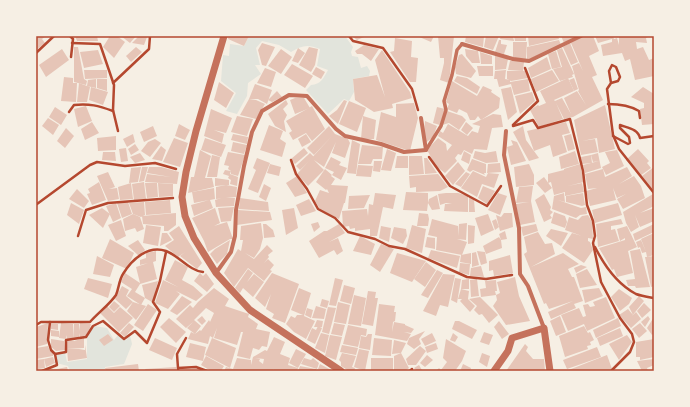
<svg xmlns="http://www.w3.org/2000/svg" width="690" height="407" viewBox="0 0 690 407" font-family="Overpass,sans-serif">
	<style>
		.green { fill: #e2e4dc }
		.building { fill: #e6c5b7; fill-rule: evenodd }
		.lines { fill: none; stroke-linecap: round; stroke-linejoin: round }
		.path { stroke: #b5482f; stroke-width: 2.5 }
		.pedestrian { stroke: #c5725c; stroke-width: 3.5 }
		.minor { stroke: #c5725c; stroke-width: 4 }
		.tertiary { stroke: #c5725c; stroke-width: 7 }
		.neatline { fill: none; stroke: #b5482f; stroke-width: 1.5 }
	</style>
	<rect width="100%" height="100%" fill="#f6efe4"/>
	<g class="green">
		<path d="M249,36H345L353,47L351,52L352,56L358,57L361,68L367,66L370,71L369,76L353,79L354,92L349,101L344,99L328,114L306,90L311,85C321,84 323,79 328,70L317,66L320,49C308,44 302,45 291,52L279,45L262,41L256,48L260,65H255L261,74L248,83L247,96L237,114L226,111L236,93L221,81L223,55L229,56L230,44L244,46Z"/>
		<path d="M94,326L107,328L114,340L118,335L126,340L130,335L132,344L124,364L105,367V371H70L68,366L56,363L57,354L65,353L67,362L87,359V337Z"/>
	</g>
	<g class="building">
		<path d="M36,36H46L42,39L45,43L36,50Z"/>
		<path d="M75,36H97L98,41H77Z"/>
		<path d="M110,36H117L125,42L114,58L103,47Z"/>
		<path d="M121,36H136L130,43Z"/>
		<path d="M139,36L147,37L144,45L132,43Z"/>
		<path d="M229,36H249L244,46L228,39Z"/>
		<path d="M352,36H364V37L357,40Z"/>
		<path d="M417,36H434L431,42Z"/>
		<path d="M438,36H454L449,83L440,80L444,63V58H440Z"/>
		<path d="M466,36H484L483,47L465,42Z"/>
		<path d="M486,36H499L493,50L484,47Z"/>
		<path d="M501,36H513L514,41L500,39Z"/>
		<path d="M514,36H526V41H515Z"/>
		<path d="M528,36H558L559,39L529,46Z"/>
		<path d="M561,36H575L576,37L564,43Z"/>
		<path d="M585,36H593L599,51L589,56L597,75L592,77L603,100L573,117L564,119L556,103L563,119L539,127L530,110L538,105L539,106L546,103L540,91L568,78L574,91L554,100L555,101L562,98L571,114L564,98L577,91L586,105L578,91L579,90L572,66L579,63L583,71L571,43L581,38L584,46L581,38Z"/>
		<path d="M595,36H613L614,39L617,38L619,45V37L621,36H650L646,38L647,43L636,42L637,49L643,47L649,60L654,58V76L635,80L630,59L625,61L622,53L603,56L601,45L612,42V39L598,43Z"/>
		<path d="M395,38L412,41L411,57L418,58L416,82H410L390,52L394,51Z"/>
		<path d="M499,40H501V44L507,45L504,54L495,52Z"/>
		<path d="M559,40L561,45L527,60V47Z"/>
		<path d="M513,42H527L526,59L513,58Z"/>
		<path d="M262,43L275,47L266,66L262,65L258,50Z"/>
		<path d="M570,43L578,62L571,65L563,47Z"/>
		<path d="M364,45L379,49L371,61L362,54H357L355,51Z"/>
		<path d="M74,47H78L84,79L87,81L86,85L74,82Z"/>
		<path d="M136,47L142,52L131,62L126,56Z"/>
		<path d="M309,47L318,49L315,65L311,72L299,65Z"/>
		<path d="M298,48L305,53L298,63L292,61Z"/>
		<path d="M562,48L574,74L572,75L573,77L560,81L553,69L562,67L557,50Z"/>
		<path d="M62,49L69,60L46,77L39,65Z"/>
		<path d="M281,49L292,57L281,74L268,66Z"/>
		<path d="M465,49L478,51L480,63H472L466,56Z"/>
		<path d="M98,50L103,64L84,68L80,52Z"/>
		<path d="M382,50L410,92L412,98L392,104L393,108L374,112L355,100L353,79L377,75L385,97L375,60Z"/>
		<path d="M556,51L561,67L552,69L548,54Z"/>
		<path d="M480,52L492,56V64H481Z"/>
		<path d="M462,54L476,71L471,78L456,74L455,67L459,55Z"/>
		<path d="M495,55L508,59L506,69L495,70Z"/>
		<path d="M547,57L551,69L531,78L528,68Z"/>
		<path d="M515,60L524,62L523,71L508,70L510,61Z"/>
		<path d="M292,64L313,76L305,88L284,75Z"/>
		<path d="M477,66H493V76H479Z"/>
		<path d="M316,67L325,72L321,79L312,74Z"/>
		<path d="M265,68L276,72L271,87L257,83Z"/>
		<path d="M84,70H107V78L85,79Z"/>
		<path d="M506,70L505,79L510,80V82L528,79L530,91L514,95L511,84L499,87L497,79H494L495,71Z"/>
		<path d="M552,70L559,81L536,92L531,79Z"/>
		<path d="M507,71H525L528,78L511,81L507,79Z"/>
		<path d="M457,76L467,78L480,87L477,94L454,81Z"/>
		<path d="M64,77L73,78V83H77L76,102L61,101Z"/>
		<path d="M574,78L578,89L574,91L569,80Z"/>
		<path d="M96,79V88L87,86L90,87L87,102H77L79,83L87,86L88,80Z"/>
		<path d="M97,79H107V91L97,88Z"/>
		<path d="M452,81L477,96L483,86L492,90L491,92L500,98L499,108L481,120L478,116L475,120H470L467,113L459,109L457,113L447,109L449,104L446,102Z"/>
		<path d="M219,82L234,93L226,108L214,100Z"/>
		<path d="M255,84L272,90L267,104L258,99H249Z"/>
		<path d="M91,87L108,92L103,105L89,100Z"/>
		<path d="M511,87L517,112L508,120L501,89Z"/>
		<path d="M643,87L654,94V124L642,125L640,109L644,108V103L631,97Z"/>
		<path d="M277,91L282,97L272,102L268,100Z"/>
		<path d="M532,92L535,101L520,114L515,96Z"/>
		<path d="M295,98H304L310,108L295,114L290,100Z"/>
		<path d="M249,99L256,100L265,104L256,119L240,115Z"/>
		<path d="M286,100L288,104L283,109L287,115L284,121L286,132L275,126L268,114Z"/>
		<path d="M344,100L347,101L338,124L329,116L337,110Z"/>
		<path d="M349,101L366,108L357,132L339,124Z"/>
		<path d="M414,103L418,118L410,151L376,140L381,112L396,117V104Z"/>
		<path d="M605,105L615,149L599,153L597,138L582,141L595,139L598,152L581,155L574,120Z"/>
		<path d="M86,106L92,121L78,127L74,109Z"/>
		<path d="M312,106L325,129L312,141L306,133L293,140L289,133L292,131L286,121Z"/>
		<path d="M55,107L67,115L61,125L49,117Z"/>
		<path d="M437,107L445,109L440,125L433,123Z"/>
		<path d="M211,109L232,118L226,133L214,130L224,134L222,143L204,136Z"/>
		<path d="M447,111L462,116L466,120L459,130L449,123L442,125Z"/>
		<path d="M493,114L501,115L503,127L492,128L487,150L474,149L472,154L464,150L461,155L458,154L455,158L457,161L445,173L436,166L427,150L438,138L446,144L447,151L452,145L438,136L440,131L443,133L448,124L468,136L472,131L478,133L480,126L472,124Z"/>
		<path d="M237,116L253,119L247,136L231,132Z"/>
		<path d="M363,116L376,120L374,139H361Z"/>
		<path d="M48,118L59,125L53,135L42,126Z"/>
		<path d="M425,121L437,126L433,137L423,145Z"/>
		<path d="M92,122L99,133L85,140L81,129Z"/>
		<path d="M466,122L473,128L467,135L461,130Z"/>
		<path d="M566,122L570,133L562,135L567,152L553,157L550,145L534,151L527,131Z"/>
		<path d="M179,124L190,130L185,140L175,136Z"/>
		<path d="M269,125L283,131L280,139L286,143L282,157L260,150Z"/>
		<path d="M153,126L157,136L144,142L140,132Z"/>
		<path d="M329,126L335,134L348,139L350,143L345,158L332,153L336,142L324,167L314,160L324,170L308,186L297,174L332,136L314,155L307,148Z"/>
		<path d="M523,126L526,140L539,158L529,161L513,132Z"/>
		<path d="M66,128L74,136L65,148L57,141Z"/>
		<path d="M133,134L135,142L127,147L123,139Z"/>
		<path d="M233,134L248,137L247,144L231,140Z"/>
		<path d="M306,134L311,142L302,147L298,139Z"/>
		<path d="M571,134L575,149L568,151L564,136Z"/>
		<path d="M116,136V150L98,151L97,138Z"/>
		<path d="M174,138L188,143L180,167L163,162Z"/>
		<path d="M205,138L226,145L221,157L201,150Z"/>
		<path d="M155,139L161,143L150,157L141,151L148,142Z"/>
		<path d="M352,140L360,144L356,174L347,173Z"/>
		<path d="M511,140L517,142L526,161L511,165L507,147L513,145Z"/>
		<path d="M233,142L247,145L244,154L231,151Z"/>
		<path d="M135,144L139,150L131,155L128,149Z"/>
		<path d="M362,145L383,147L382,159H373L371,164H358Z"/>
		<path d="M161,146L166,150L162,161L152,159Z"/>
		<path d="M126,148L128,161L121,162L119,149Z"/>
		<path d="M304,148L308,153L295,164L291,159Z"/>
		<path d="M387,149L396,153L391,171L381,170Z"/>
		<path d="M638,149L649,161L647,163L651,168L640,176L626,160Z"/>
		<path d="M200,150L211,156L205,178H212L214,187L188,193L191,177H194Z"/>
		<path d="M617,150L624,166L606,175L602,167L610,163L605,152Z"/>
		<path d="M464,151L471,155L469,164L461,160Z"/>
		<path d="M475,151L485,153L496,151L498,162L486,163L473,158Z"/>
		<path d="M575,151L579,164L561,169L559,157Z"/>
		<path d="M103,152H115L116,161L102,160Z"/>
		<path d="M228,152L245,155L238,176L231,174V171L228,169L229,166L224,165Z"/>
		<path d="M140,153L145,160L135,163L130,157Z"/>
		<path d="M310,153L314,157L300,170L296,166Z"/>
		<path d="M598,153L601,168L585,173L583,165L599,161L593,162L591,155Z"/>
		<path d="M212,155L220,157L217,177H207Z"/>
		<path d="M591,155L592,163L582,164L581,157Z"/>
		<path d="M397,156H408V168H395Z"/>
		<path d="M409,156H422L424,174L409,175Z"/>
		<path d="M331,157L341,162L339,165L347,168L341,180L332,175L331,176L335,179L331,185L348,186L345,203H344L339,219L320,209L315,201L320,190L329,193L327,189L326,190L316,182L325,169L332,175L334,172L325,168Z"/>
		<path d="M257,158L270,163L258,193L248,189L256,170L253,168Z"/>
		<path d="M424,158H427L437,173L425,174Z"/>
		<path d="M472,159L486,164V173H484L485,175L473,170L470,172L467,170Z"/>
		<path d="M374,161H382L380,172L373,171Z"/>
		<path d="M458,162L465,171L453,185L445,176Z"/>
		<path d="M500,163L501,172L487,173L488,164Z"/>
		<path d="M270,164L281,167L279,176L267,173Z"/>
		<path d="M529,164L534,175V185L516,187L514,167Z"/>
		<path d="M580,164L584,182L568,186L569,192L568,186L582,183L584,192L565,196V192L554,195L551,182L548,183V174L564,170V169Z"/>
		<path d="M358,165L373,166L371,177L356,176Z"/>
		<path d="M141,167L138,182L129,183L131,168Z"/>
		<path d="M142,167H148L144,181L139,182Z"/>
		<path d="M149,167H161L179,172L177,184L145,182L147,174L171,177L147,173Z"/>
		<path d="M627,167L632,176L619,184L634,176L641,186L645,198L623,209L617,199L626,194L617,198L613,188L616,200L590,206L586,191L597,188L588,189L585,174L603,169L605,177Z"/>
		<path d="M654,167V187L651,189L642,176Z"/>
		<path d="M225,170L231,171L230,174L238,177L237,186L230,184L231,180L228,178L229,176L223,174Z"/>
		<path d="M473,171L486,177L488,173L499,174L494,188L482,184L477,197L461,188Z"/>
		<path d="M108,172L115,187L109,189L117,188L119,199L108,201L97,176Z"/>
		<path d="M466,172L470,174L461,187L455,184Z"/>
		<path d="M438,174L448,187L440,191L416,192V187L410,188L409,176Z"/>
		<path d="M297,176L307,193L295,197L286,183Z"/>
		<path d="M544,177L552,188L545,193L536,183Z"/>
		<path d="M215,178L229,180V185L215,186Z"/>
		<path d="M99,182L106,200L92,205L87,194L90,193L88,189Z"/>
		<path d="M144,182L146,199L134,200L132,184Z"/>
		<path d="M131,183L133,199L120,200L118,187Z"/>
		<path d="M145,183H157L158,197L147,198Z"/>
		<path d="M158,183L173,184V196L159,197Z"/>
		<path d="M264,184L271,188L266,201L259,197Z"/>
		<path d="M226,185L237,187L236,197L216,199V187Z"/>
		<path d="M483,186L495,191L487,204L478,198Z"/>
		<path d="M533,186L531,201L535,222L520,225L516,204L529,202L516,203L519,187Z"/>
		<path d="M214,188L215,199L210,200L213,208L194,216L191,205L209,200L194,203L192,192Z"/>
		<path d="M77,189L89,201L84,208L69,199Z"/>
		<path d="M406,192L428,193V203L429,199L437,195L440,209L432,210L428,203L427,211L403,210Z"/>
		<path d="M375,193L396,195L393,209L383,207L377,236H370V229L355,231V228L350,229L349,226L343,227L342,211L367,209L368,216L369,204L373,205Z"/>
		<path d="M446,193H458L468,196V212L444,211L445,204H452L446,203L440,205L438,194Z"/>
		<path d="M498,193L507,196L500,215L488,210Z"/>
		<path d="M564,193L565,202L558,200L581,208L586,207L587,214L580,215L576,218L552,209L554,196Z"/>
		<path d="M583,193L585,205L582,206L566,202V196Z"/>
		<path d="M544,194L551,207L550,210L553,212L550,215L552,218L544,222L535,200Z"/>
		<path d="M653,194L654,206L640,213L654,208V221L640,227L635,215L639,227L631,232L626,223L623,212Z"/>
		<path d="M370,195L364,208L348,209L349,196Z"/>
		<path d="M469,197L474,200L475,212H469Z"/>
		<path d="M221,198H235L234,206L216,207L215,200Z"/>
		<path d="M240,198L268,202L269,211L239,209Z"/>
		<path d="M309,199L316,211L301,216L296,205Z"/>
		<path d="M170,200L171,213L146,215L145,202Z"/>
		<path d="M128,202L132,214L122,218L117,203Z"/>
		<path d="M144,202L145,215L141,217L133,214L129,203Z"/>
		<path d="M71,203L84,210L79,224L67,215Z"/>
		<path d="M116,203L121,218L113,222L106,206Z"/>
		<path d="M618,203L622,215L595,223L592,210Z"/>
		<path d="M234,207L231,221L221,222L218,208Z"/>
		<path d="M102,208L110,214L103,228L89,215Z"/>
		<path d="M215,208L220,223L214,226L227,222L233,239H230L208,252L204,241L192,218Z"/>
		<path d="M294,208L298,228L286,235L282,210Z"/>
		<path d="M238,210L270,212L272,220L237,225Z"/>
		<path d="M554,212L565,216L567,222L565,228L551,223Z"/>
		<path d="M176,213V225L168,231H164V226L143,224L142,216Z"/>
		<path d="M419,213L428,214L429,219L428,226H417Z"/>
		<path d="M504,213H512L513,227L500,231L496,215L501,217Z"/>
		<path d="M133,214L140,217L144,229L137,232L135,228L125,231L123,219Z"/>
		<path d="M488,214L494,230L481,236L475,218Z"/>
		<path d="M588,215L592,222L593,239L588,238V241L590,242L593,250L584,263L562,248L572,233L582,236L565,230L569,217L578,220L582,216Z"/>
		<path d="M432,219L458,226V236L459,224L467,223L466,240L457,239L467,242L462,255L436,250L437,237L428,235Z"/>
		<path d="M496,219L499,227L495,230L492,221Z"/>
		<path d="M621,219L623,224L611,226V230L615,229L619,241L598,247L596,224Z"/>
		<path d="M121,220L126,236L116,241L108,225Z"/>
		<path d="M318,222L320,227L314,232L311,224Z"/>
		<path d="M261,223L263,238L260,249L254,258L245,253L254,259L267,245L273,251L268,255L269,257L264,263L268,259L274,265L270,270L272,271L264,281L248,268L234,287L224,273L238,249L241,251L243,240H240L241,226Z"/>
		<path d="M263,224H266L273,230L275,237L264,238Z"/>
		<path d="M339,224L345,233L329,242L338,238L343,251L337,255L334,250L319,258L309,241L324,231H327Z"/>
		<path d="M536,224L538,231L523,236L521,227Z"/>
		<path d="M654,224V232L635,241L633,234Z"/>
		<path d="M146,225L161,227L158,246L143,243Z"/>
		<path d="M412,225L426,229L422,253L406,248Z"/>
		<path d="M468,225L475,226L474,243L468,244Z"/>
		<path d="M179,226L202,263L197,269L180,256L185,252L178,257L165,246L174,240L169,233Z"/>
		<path d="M381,226L391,228L389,242L379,238Z"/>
		<path d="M627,226L637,247L628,251L633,273L617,277L614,269L612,270L605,258L622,254L605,258L599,248L625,240V238L620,241L617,229Z"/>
		<path d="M394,227L406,229L407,236L403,244L391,238Z"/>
		<path d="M551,229L568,233L561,246L546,236Z"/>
		<path d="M505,231L507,239L501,240L502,248L486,254L483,246L499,237L501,240L499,234Z"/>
		<path d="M538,232L545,244L552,243L555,254L531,267L563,253L579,264L568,269L572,277H574L583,301L574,304L576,308L551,319L548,312L573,301L549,309L546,303L544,304L524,254L527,252L524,237Z"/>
		<path d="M162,233H167L172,240L160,246Z"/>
		<path d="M654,233V255L647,257L654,256V286L651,287L645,257H647L646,252L642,253L640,247L638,248L636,242L641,240L646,252L641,239Z"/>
		<path d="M360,236L375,244L371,255L353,251Z"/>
		<path d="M427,237L435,238V249L425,247Z"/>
		<path d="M110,239L134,253L127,269L102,258Z"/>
		<path d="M138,240L145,250L139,256L128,246Z"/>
		<path d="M230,240L227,254L217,264L210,254L215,249Z"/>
		<path d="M381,244L394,249L380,272L370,265Z"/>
		<path d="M640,249L650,287L636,288L635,286H628L626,280L635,279L630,251Z"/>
		<path d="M431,250L460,256L457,268L428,258Z"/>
		<path d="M156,251V261L153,262L157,279L140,284L135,292L145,298L141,305L127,296L132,289L121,282L125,273L140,283L136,267L148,263L140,265V260L146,258V253Z"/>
		<path d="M477,251L485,252L487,263L481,265Z"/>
		<path d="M476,252L479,265L472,267V253Z"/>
		<path d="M397,253L426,261L412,282L390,273Z"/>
		<path d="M471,253V264L460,262L461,255Z"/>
		<path d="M510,255L513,273L494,276L493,270L489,271V261Z"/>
		<path d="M97,256L114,265L110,277L93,274Z"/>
		<path d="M175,260L188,267L182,280L193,286L203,295L196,301L176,291L180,294L168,309L155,303L163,280L178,287L165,280Z"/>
		<path d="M426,262L436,270L425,287L414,279Z"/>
		<path d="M460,263L470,264L469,275L459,272Z"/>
		<path d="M581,265L587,267L576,273L574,268Z"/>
		<path d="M481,266L484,277L470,276L471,268Z"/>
		<path d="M248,269L253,273L247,282L254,274L264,282L253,297L243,288L240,293L235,288Z"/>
		<path d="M587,269L597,285L580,288L576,274Z"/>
		<path d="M437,270L443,273L428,298L421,295Z"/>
		<path d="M200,273L203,276L206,273L214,284L207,292L194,281Z"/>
		<path d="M272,273L299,284L285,323L272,318L274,314L266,309L271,294L265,307L255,298Z"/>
		<path d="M443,274L455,275L448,307L440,305L436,316L423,311Z"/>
		<path d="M515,277L519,296L530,321L506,325L493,306L497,300L496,295L500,293L497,282Z"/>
		<path d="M88,278L112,284L108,298L84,289Z"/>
		<path d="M335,278L343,280L336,306L329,305Z"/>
		<path d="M455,278L461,279L457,303L451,300Z"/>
		<path d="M469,279V289H461L462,280Z"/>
		<path d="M477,279L479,296L471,297L470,280Z"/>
		<path d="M496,280L497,291H495L496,295L481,297L480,289L486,288L485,281Z"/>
		<path d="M158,281L154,297L152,302L145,298L142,285Z"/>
		<path d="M344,285L355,288L351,304L340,301Z"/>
		<path d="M122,286L129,290L126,296L133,302L146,306L136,320L127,311L133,302L126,309L115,299Z"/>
		<path d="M214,288L229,299L225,306L249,314L248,317L258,324L256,329L270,332L267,347L262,346L259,350L253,348L250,359L237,356L243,332H241L237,345L214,338L217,328L213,338L210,336L208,344L188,339L191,332L195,334L187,328L193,322L186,328L176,319L190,305L193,308L198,302ZM206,308L214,313L210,322L209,320L201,331L200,330L195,334L201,326L194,320Z"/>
		<path d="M299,288L311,293L304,316L296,328L304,316L315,321L306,339L294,332L286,324L291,316L295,318L297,315H303L291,310Z"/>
		<path d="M599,288L603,296L585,303L582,290Z"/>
		<path d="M461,289L469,291L468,299L475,306L470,312L460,301L462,299H458Z"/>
		<path d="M619,289L632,298L629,304L620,311L611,297Z"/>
		<path d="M368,291L376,292L375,298H378L373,326L362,324Z"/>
		<path d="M354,295L366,298L361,326L348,324Z"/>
		<path d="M182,296L192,302L177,315L170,311Z"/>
		<path d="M639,296L644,301L632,316L636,312L641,319L631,328L619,315L628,309L633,315L629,307Z"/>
		<path d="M480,297L498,315L489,323L482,314L479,315L474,310L477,306L469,299Z"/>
		<path d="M606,297L615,318L587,331L584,324L568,331L561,315L579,308L583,317L586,316L583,305L588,304L590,307L595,306L593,302Z"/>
		<path d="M322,299L329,301L327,308L320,306Z"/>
		<path d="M114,301L120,306L114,312L109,307Z"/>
		<path d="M338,302L350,305L346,324L334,322Z"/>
		<path d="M644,303L651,310L642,318L637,311Z"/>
		<path d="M148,304L157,310L143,331L134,325Z"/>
		<path d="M379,304L395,306L394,312H396L395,321L393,322L392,332L394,322L405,324V325L414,329L411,333L404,332L411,334L407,341L375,335Z"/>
		<path d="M107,306L114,313L120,307L133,318L119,332L100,313Z"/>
		<path d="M316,306L326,309L324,319L312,318Z"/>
		<path d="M328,307L336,308L329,334L322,332Z"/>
		<path d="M307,308L313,310L311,318L305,315Z"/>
		<path d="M202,316L206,321L202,325L197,320Z"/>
		<path d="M560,316L566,332L556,336L550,321Z"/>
		<path d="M648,316L650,319L645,327L641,322Z"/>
		<path d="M654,317V333L652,335L647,328Z"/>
		<path d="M169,318L186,332L176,343L160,327Z"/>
		<path d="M618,318L621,326L596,338L593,330Z"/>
		<path d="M317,320L323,321L322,327H314Z"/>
		<path d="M455,321H459L477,330L472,339L452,329Z"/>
		<path d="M499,321L509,334L502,339L494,327Z"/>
		<path d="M48,323L47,344L36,347V327Z"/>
		<path d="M61,323L73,324L74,339H67V335L66,339L59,338Z"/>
		<path d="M80,323L91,324L90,328L85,337L80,339L79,333V339H74V324H79L80,331Z"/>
		<path d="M129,323L134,327L125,337L120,333Z"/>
		<path d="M334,323L345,325L342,336L331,334Z"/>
		<path d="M640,323L647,331L639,338L632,329Z"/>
		<path d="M51,324H58V330L51,329Z"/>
		<path d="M348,325L367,329L366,336L361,335L358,347L343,344Z"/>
		<path d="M318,326L322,328L315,344L307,340L312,328L316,330Z"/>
		<path d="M584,326L589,335L588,333L590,332L594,340L590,342L591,345L587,346L588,349L565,357L559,336Z"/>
		<path d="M620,328L623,336L600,346L597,338Z"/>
		<path d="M51,330L59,331V337L51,336Z"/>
		<path d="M425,331L419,339L421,344L414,349L407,344L409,338Z"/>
		<path d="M484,332L493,335L489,345L480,342Z"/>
		<path d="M321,333L329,335L325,353L315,348Z"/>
		<path d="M432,333L436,341L425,346L421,339Z"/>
		<path d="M453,333L458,337L455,342L450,340Z"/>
		<path d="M108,334L113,340L104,346L99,340Z"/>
		<path d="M368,334H372L370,350L359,348L361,336L366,337Z"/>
		<path d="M330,335L342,337L336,360L325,356Z"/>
		<path d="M627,335L632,342L619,360L609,344Z"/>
		<path d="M274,337L285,342L280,354L290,358L288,365L298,368L297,371H273L274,369L272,371H224L226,367L233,369L237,358L251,360V365L253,357L265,350L267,351ZM255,358L264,359L263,364L259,361L260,359Z"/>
		<path d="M84,338V348L67,349V340L74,341Z"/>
		<path d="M155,338L177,348L172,360L149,350Z"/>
		<path d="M212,338L236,348L230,368L205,355Z"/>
		<path d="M374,338L392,340L391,356L372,355Z"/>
		<path d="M51,339L64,341L65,350L56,351L51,347Z"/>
		<path d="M446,339L466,351L462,361L455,371H436L439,368L441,370L447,362L443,358Z"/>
		<path d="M654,339V357L640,360V357H636V342Z"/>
		<path d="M394,340L406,343L401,353L392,354Z"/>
		<path d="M190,343L206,347L203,361L186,357Z"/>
		<path d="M436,343L438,349L427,353L425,347Z"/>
		<path d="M525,344L528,347L526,351L533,359H544L545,371H506Z"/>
		<path d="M85,345L87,358L68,361L67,349H79L80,357L79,349L85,350Z"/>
		<path d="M342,345L358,348L356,355L340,352Z"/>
		<path d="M48,346L50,351H53V356L36,359V348Z"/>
		<path d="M420,346L426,351L416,365H408L406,359Z"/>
		<path d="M597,347L601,357L567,369L563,360Z"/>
		<path d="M296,349L306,354L298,368L289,363Z"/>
		<path d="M359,349L369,351L365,371L354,367Z"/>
		<path d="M342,353L356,356L352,367L355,368L354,371H349L341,366V362L339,360Z"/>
		<path d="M401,353L409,368L405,371H394V356Z"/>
		<path d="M482,353L490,356L487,367L479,362Z"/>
		<path d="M427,355L433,360L425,367L420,363Z"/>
		<path d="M607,355L612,369L607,371H566Z"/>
		<path d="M206,356L224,366L221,371H211L201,365Z"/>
		<path d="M53,357L55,363L46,367L44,359Z"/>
		<path d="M304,358L311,360L313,358L319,363L317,369L301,364Z"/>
		<rect x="371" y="358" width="22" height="13"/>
		<path d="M44,359L45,368L38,369L36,360Z"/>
		<path d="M654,359V365L647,368L648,371H642L637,361Z"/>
		<path d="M138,364L139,371H106L105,368Z"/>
		<path d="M320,364L333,371H318L321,370L318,369Z"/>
		<path d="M463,364L471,368L470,371H462L461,369Z"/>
		<path d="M419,365L422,370L421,371H417L414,368Z"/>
		<path d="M300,366L316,369V371H298Z"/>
		<path d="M67,367L68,371H52V370Z"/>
		<path d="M176,367V371H146L145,369Z"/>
	</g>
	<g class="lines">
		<g class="path">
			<path d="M70,36L73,39L71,57"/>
			<path d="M349,36L353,41L383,48L412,89L418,110"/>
			<path d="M72,43L100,44L114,85L113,110L118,131"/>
			<path d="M36,53L54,36"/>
			<path d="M113,83L149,49L150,36"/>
			<path d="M611,83L609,71L612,65L616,67L620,77L618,81L611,83L607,89L613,135L619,149L654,193"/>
			<path d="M608,104C619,104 629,105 639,111L640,118"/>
			<path d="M69,112L74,105C89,103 99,106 113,111"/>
			<path d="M513,125L538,101L525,68"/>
			<path d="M513,126L533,120L538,128L570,119L583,171L587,205L593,221L595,236L593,243L601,282L620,318L632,334L634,342L630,352L611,371"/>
			<path d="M613,136L628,144L630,143L629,137L620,128V125C628,128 638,129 640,138L654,136"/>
			<path d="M429,157L450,186L487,206L501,186"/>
			<path d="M291,160L296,174L307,189L318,209L335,218L348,232L375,239L389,246L405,249L467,277L486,279L512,275"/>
			<path d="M36,203L37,204L90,165L97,162L125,166L155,163L176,169"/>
			<path d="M78,236L86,210L108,203L173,198"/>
			<path d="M595,247C604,265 617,284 636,294C641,296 648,297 654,298"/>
			<path d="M36,325L41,322H90C98,313 110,304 116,295C119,288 119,280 123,274C132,259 148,245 166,251C179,256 190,271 203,272"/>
			<path d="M55,354L66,352V340L86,337L93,326L103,321L124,339L135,331L147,343L160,312L153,302L160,281L166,252"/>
			<path d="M178,368L177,354L186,338"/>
			<path d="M42,371L57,365L55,354L51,350L48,340L50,322"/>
			<path d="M178,371V368L196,367L207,371"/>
			<path d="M410,371L412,369"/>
		</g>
		<path class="pedestrian" d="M426,150L441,126L446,110L444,101L452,75L457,50L462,44"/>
		<g class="minor">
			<path d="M462,44L513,59L529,61L581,36"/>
			<path d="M506,131L504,155L519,228L520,274L528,286L544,328"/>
			<path d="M216,273L231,252L235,236L236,210L244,166L252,132L262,111L289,95L307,96L336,129L345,136L381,144L404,152L426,150L421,118"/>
		</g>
		<g class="tertiary">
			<path d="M224,36L196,131L186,172L182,197L185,216L194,238L216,273L250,310L341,371"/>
			<path d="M494,371L508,351L512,338L544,328L550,371"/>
		</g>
	</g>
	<rect width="690" height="407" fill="none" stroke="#f6efe4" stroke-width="74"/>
	<rect x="37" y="37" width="616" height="333" class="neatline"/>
</svg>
